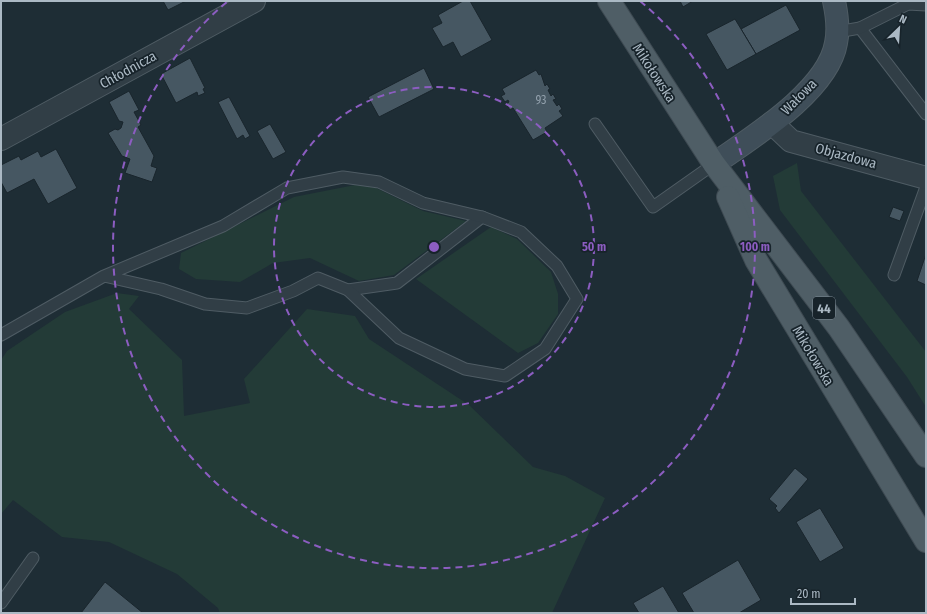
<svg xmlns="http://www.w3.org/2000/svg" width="927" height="614" viewBox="0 0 927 614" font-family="'Fira Sans Condensed',sans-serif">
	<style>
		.green { fill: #233b37 }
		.building { fill: #465762; stroke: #19252c }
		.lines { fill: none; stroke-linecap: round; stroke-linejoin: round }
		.lane-casing { stroke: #4f5c64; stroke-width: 13 }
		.street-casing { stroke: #4f5c64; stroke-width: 24 }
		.secondary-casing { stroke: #4f5c64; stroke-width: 24 }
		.primary-casing { stroke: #3e4a52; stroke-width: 24 }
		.lane { stroke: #313e46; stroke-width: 11 }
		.street { stroke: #313e46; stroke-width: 22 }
		.secondary { stroke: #3f4e59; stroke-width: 22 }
		.primary { stroke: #4f5e66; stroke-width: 22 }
		.ring { fill: none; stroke: #8c5dc1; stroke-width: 2; stroke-dasharray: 7 5 }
		.labels { text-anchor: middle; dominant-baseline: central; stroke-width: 3.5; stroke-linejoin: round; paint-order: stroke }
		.number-label { font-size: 12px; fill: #92a0ac }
		.shield { fill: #17232a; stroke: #7f8c96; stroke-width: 1 }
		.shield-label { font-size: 13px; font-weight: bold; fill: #abb9c4 }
		.street-label { font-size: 14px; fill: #abb9c4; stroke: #17232a }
		.centre { fill: #8c5dc1; stroke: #17232a; stroke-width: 2 }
		.ring-label { font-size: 12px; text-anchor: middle; font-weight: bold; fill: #8c5dc1; stroke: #17232a; stroke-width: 3.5; stroke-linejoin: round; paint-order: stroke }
	</style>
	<rect width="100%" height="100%" fill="#1e2d35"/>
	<g class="green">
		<path d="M797,163L801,191L926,352V407L907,377L780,210L773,176Z"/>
		<path d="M355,185L376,188L423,211L466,221L394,275L359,281L310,258L273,263L240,282L196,279L179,269L181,253L294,197Z"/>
		<path d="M491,227L517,239L551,272L558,294V314L538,343L518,353L416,279Z"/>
		<path d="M117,293L139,296L129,309L182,360L184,416L250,403L244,379L307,309L355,316L369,339L469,405L533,467L565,476L605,498L552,613H220L218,608L177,574L109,542L62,537L13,500L1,514V360L7,351L65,312Z"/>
	</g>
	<g class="building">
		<path d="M163,1H186L168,10Z"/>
		<path d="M463,1H470L492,40L461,57L453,42L443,47L432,28L442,23L438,15Z"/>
		<path d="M680,1H693L683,7Z"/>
		<path d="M786,5L800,30L756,54L741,29Z"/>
		<path d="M735,19L756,54L727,70L706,34Z"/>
		<path d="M190,58L205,88L203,89L205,93L198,96L197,92L176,103L161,74Z"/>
		<path d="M424,68L434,89L379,117L368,97Z"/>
		<path d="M536,70L539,75L541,74L545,86L547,84L550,89L548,90L551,96L553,94L556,99L553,100L557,106L559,104L562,109L559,111L563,116L545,128L547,132L533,140L513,108L510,110L506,104L509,102L508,100L505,102L501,96L505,94L502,89Z"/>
		<path d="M129,91L139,110L134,112L141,125L138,127L154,156L151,166L157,168L152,182L125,173L130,159L122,156L108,133L115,129L118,130L121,128L123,122L119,121L109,102Z"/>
		<path d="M229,97L250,136L245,139L243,135L237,139L218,102Z"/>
		<path d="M270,124L286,152L273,159L257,131Z"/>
		<path d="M56,149L77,188L48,204L34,179L7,193L1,182V165L19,156L21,160L38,151L41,157Z"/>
		<path d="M893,207L904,211L900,221L889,217Z"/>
		<path d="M926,254V285L917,281Z"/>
		<path d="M795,468L808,479L779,513L775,508L777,506L769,499Z"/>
		<path d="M820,508L844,548L820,562L796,522Z"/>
		<path d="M738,560L761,600L739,613H694L682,593Z"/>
		<path d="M105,582L143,613H81Z"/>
		<path d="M663,586L679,613H639L633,603Z"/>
	</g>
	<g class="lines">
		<defs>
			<g id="lane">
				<path d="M860,28L926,114"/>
				<path d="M837,32L860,28L908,4L926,5"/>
				<path d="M595,124L653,207L714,164"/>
				<path d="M894,275L926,187"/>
				<path d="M348,290L397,283L482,217"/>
				<path d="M1,335L104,276L161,289L205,304L247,308L293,291L318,278L348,290L399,338L465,369L505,376L545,349L577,299L557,266L521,232L482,217L423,203L379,182L343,177L287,188L223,226L104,276"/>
				<path d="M1,603L33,558"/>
			</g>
			<g id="street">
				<path d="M772,123L791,141L926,178"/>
				<path d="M1,139L254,1"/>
			</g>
			<path id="secondary" d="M714,164C751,138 828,91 836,43C839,29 837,15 834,1"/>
			<g id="primary">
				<path d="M609,1L714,164L839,328L926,456"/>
				<path d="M728,197L756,260L926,541"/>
			</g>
		</defs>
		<use href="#lane" class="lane-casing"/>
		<use href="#street" class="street-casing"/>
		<use href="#secondary" class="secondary-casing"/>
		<use href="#primary" class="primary-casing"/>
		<use href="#lane" class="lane"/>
		<use href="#street" class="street"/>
		<use href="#secondary" class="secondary"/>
		<use href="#primary" class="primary"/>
	</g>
	<g class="ring">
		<circle cx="434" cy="247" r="160"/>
		<path d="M640 1A321 321 0 1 1 228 1"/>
	</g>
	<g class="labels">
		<g class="number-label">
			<text x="541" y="100">93</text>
		</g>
		<rect class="shield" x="813" y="297" width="22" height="22" rx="3"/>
		<g class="shield-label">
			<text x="824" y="308">44</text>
		</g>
		<g class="street-label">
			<text transform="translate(128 70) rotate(-29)">Chłodnicza</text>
			<text transform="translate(654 73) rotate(57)">Mikołowska</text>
			<text transform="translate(799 97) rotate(-45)">Wałowa</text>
			<text transform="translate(846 156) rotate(15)">Objazdowa</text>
			<text transform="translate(813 356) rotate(59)">Mikołowska</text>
		</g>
	</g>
	<circle cx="434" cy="247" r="6" class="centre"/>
	<g class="ring-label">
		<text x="594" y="251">50 m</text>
		<text x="755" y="251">100 m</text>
	</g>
	<rect width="927" height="614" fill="none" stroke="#abb9c4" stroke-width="4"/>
	<g transform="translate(899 28) rotate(25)" stroke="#17232a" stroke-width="3" paint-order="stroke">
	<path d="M0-3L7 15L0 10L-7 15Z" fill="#abb9c4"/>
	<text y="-6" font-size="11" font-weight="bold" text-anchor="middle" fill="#abb9c4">N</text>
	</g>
	<path d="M791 598v6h64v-6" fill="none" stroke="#abb9c4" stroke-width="2"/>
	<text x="797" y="598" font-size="12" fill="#abb9c4" stroke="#17232a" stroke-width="3" paint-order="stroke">20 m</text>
</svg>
